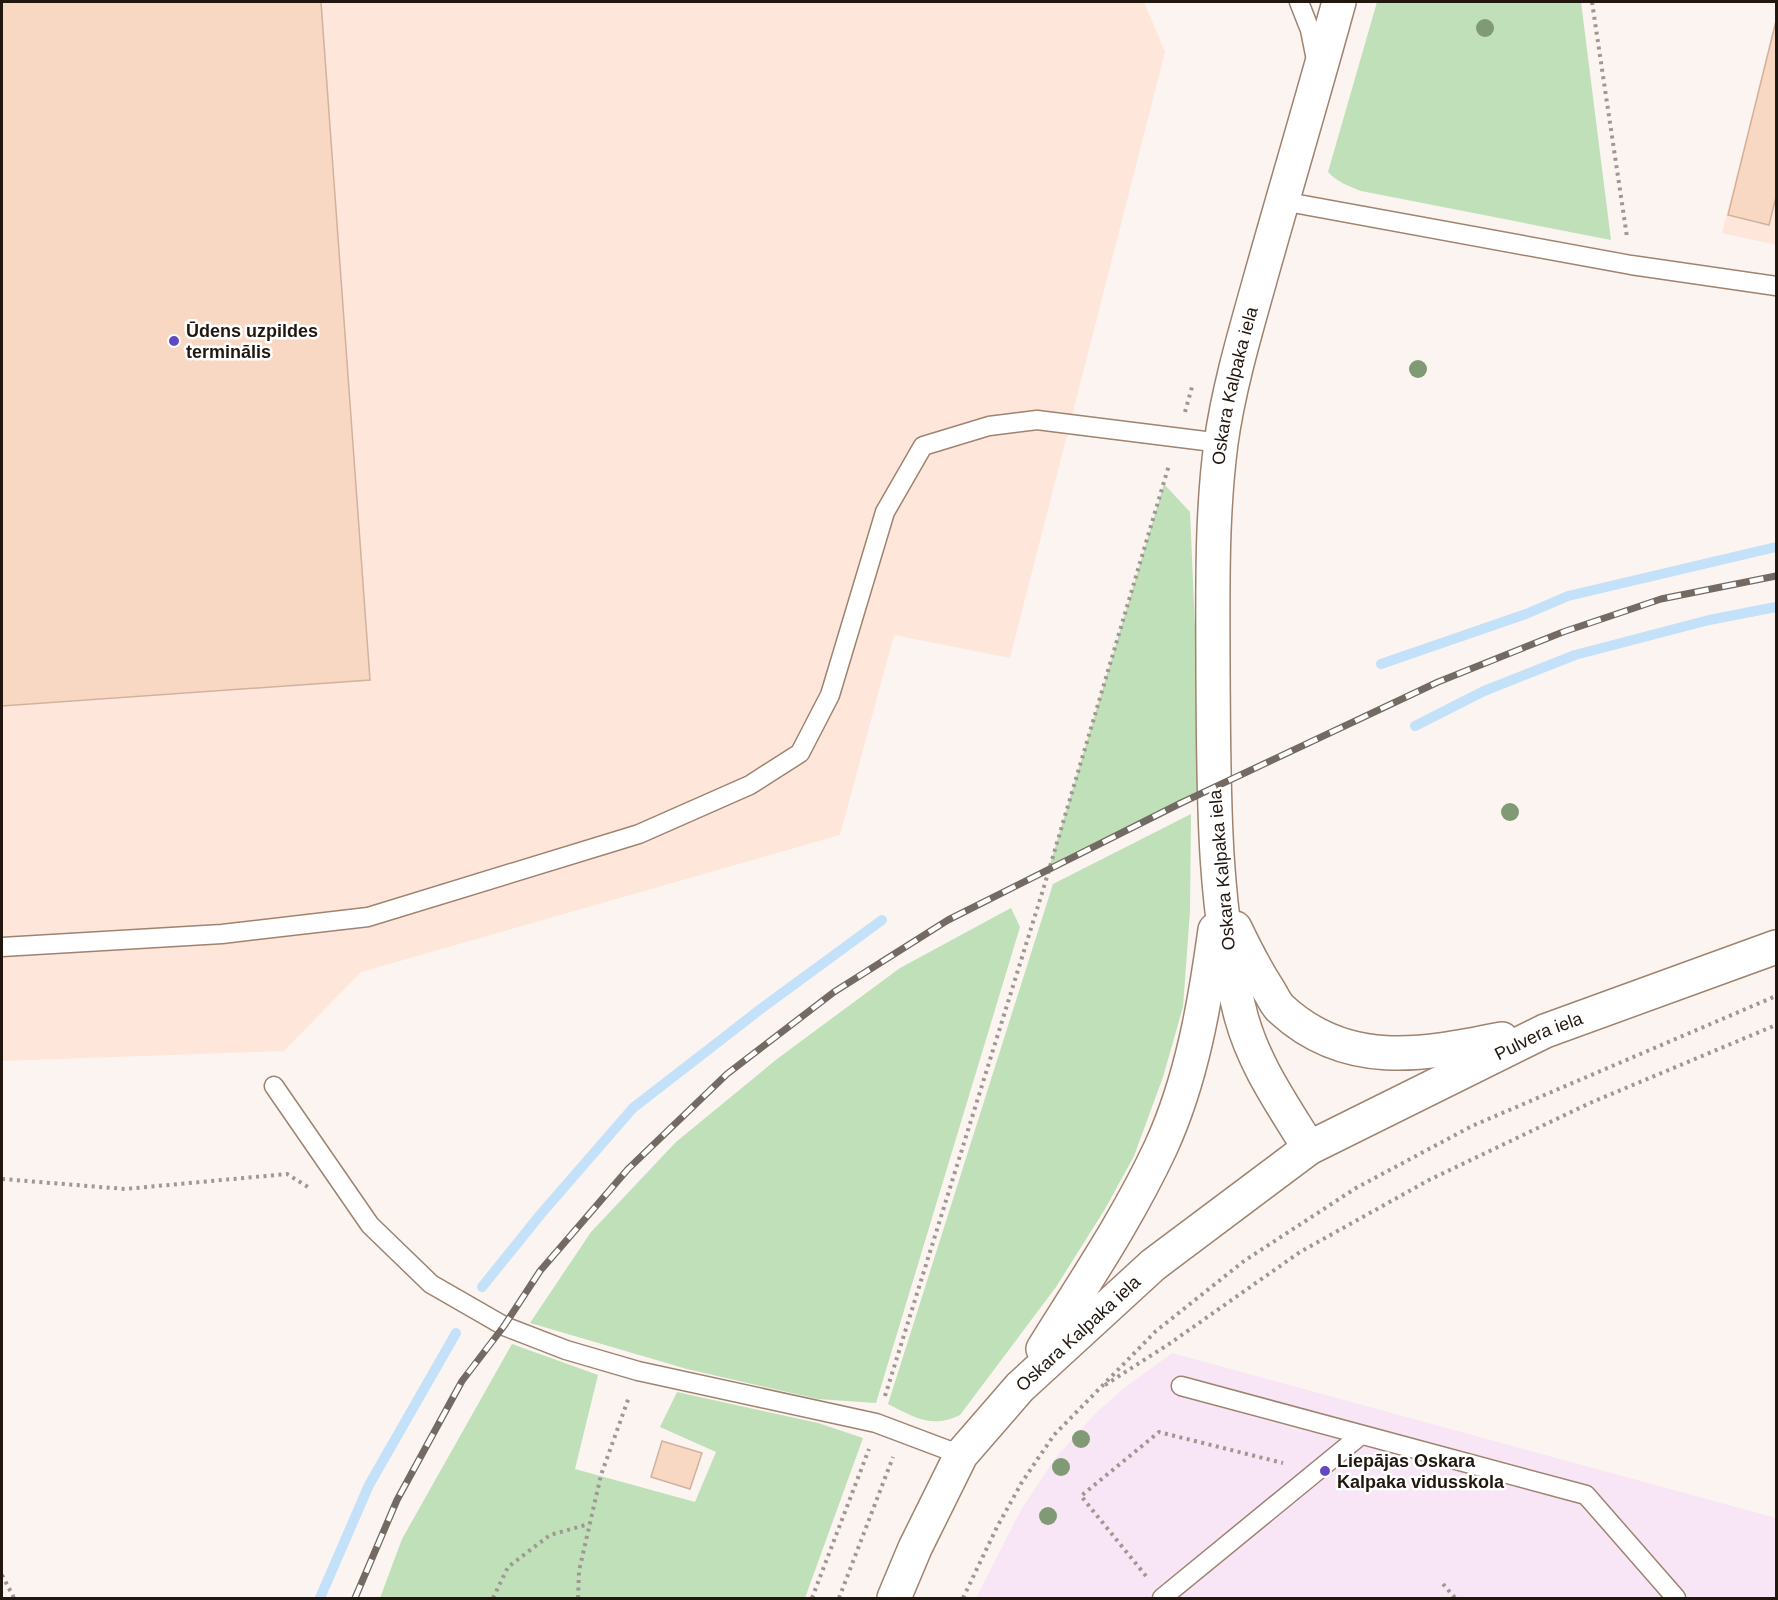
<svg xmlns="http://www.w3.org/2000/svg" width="1778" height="1600" viewBox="0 0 1778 1600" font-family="Helvetica,sans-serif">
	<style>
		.industrial { fill: #fee6db }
		.education { fill: #f8e5f5 }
		.green { fill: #bfe0b8 }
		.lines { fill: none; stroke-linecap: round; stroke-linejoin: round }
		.stream { stroke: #c4e1fa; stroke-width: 10 }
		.building { fill: #f8d8c3; stroke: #d1b29d; stroke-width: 1.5 }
		.lane-casing { stroke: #9f836f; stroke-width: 21 }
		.secondary-casing { stroke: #9f836f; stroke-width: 36 }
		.path { stroke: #a09792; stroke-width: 4; stroke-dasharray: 3 4.5; stroke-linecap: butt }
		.lane { stroke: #fff; stroke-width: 18 }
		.secondary { stroke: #fff; stroke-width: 33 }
		.rail-casing { stroke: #736a63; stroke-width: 7 }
		.rail { stroke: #fff; stroke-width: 4.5; stroke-dasharray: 14; stroke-linecap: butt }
		.tree { fill: #819a76 }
		.poi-dot { fill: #6149c2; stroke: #fff; stroke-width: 2 }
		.labels { text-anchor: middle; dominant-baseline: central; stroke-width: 5; stroke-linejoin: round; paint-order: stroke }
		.poi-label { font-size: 18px; font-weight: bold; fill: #22170f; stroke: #fff; text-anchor: start }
		.street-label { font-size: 18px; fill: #22170f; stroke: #fff }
	</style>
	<rect width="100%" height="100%" fill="#fbf4f0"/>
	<g class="industrial">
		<path d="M2,2H1144L1165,52L1010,658L894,635L840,835L361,972L284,1051L2,1061Z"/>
		<path d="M1776,18V245L1722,233Z"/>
	</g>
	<path class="education" d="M1172,1353L1776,1518V1598H976L1021,1510L1056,1457L1097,1412L1123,1389Z"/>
	<g class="green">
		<path d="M1377,2H1581L1611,240L1361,191C1349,186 1337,182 1328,172Z"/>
		<path d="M1164,484L1190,512L1202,789L1049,868Z"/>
		<path d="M1191,814L1190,911L1183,1007L1163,1077L1134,1156L1105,1209L1056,1287L960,1415C931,1429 914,1417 888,1404L1053,884Z"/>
		<path d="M1011,908L1020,927L876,1403L818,1399L687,1369L530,1323L591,1232L676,1142L777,1059L900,968Z"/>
		<path d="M512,1344L598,1375L575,1469L695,1502L716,1452L660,1427L677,1392L818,1423L863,1438L805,1598H380L402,1539Z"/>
	</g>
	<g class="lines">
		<g class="stream">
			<path d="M1381,664L1526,614L1568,596L1776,547"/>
			<path d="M1415,726L1484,691L1575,655L1709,620L1776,607"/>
			<path d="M482,1287L540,1215L633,1108L762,1008L882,920"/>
			<path d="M320,1598L369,1485L456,1333"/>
		</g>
	</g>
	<g class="building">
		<path d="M2,2H321L370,680L2,706Z"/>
		<path d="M1776,21V197L1769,225L1728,215Z"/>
		<path d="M662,1441L702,1453L690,1489L651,1477Z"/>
	</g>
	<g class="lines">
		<defs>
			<g id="lane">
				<path d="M1299,2L1310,30L1316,60"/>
				<path d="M1282,201L1631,265L1776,286"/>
				<path d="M2,947L222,934L368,917L639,834L750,785L800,753L830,695L885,512L923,446L989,426L1037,420L1221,443"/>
				<path d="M274,1086L370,1225L431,1284L504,1326L566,1350L638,1371L876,1423L961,1455"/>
				<path d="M1181,1386L1586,1495L1676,1598"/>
				<path d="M1162,1598L1361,1435"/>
			</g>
			<g id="secondary">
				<path d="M1235,928C1245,949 1255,969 1268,989C1272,995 1275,1003 1280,1008C1346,1070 1422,1055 1502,1039"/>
				<path id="s1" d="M1309,1148C1283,1105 1254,1065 1241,1016C1212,905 1214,788 1213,674C1213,597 1211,519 1221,443C1229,386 1246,330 1261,276C1287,184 1314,93 1339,2"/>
				<path d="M1043,1349C1084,1283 1128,1218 1161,1147C1192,1079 1205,1003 1215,930"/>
				<path id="s2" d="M894,1598L915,1548L961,1455L1020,1387L1153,1265L1309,1148L1545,1031L1776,947"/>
			</g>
		</defs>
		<use href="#lane" class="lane-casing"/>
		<use href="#secondary" class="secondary-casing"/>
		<g class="path">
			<path d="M1592,2L1627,237"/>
			<path d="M1185,412L1192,387"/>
			<path d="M2,1179L125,1189L287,1174L308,1187"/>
			<path d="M1105,1385L1169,1344L1300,1252L1429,1180L1590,1103L1776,1025"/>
			<path d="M885,1396L1043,890L1169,465"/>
			<path d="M2,1575L14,1598"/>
			<path d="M1146,1576L1081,1496L1159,1432L1283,1463"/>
			<path d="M1443,1584L1455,1598"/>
			<path d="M493,1598L508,1567L550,1535L589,1524"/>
			<path d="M578,1598L579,1571L601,1475L629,1397"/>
			<path d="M812,1598L869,1449"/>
			<path d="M839,1598L893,1457"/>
			<path d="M963,1598L997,1527L1022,1482L1054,1435L1156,1331L1244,1261L1356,1188L1472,1126L1776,996"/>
		</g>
		<use href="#lane" class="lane"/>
		<use href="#secondary" class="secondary"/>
		<defs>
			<path id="rail" d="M355,1598L397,1500L462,1381L504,1326L540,1271L628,1169L727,1074L834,992L948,920L1181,803L1438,682L1563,632L1661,599L1776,576"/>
		</defs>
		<use href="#rail" class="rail-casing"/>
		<use href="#rail" class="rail"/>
	</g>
	<g class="tree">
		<circle cx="1485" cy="28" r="9"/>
		<circle cx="1418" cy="369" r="9"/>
		<circle cx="1510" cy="812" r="9"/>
		<circle cx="1081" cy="1439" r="9"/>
		<circle cx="1061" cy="1467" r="9"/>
		<circle cx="1048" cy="1516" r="9"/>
	</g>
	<g class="poi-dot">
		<circle cx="174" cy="341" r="6"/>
		<circle cx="1325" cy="1471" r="6"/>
	</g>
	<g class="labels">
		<g class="poi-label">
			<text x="186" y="331">Ūdens uzpildes<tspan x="186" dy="21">terminālis</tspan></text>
			<text x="1337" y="1461">Liepājas Oskara<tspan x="1337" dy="21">Kalpaka vidusskola</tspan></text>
		</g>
		<g class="street-label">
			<text stroke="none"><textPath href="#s1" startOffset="783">Oskara Kalpaka iela</textPath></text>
			<text transform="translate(1222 870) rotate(-95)">Oskara Kalpaka iela</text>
			<text stroke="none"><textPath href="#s2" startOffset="879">Pulvera iela</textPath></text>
			<text stroke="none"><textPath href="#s2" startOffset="327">Oskara Kalpaka iela</textPath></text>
		</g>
	</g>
	<rect width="1778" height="1600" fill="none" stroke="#22170f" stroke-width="6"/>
</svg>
